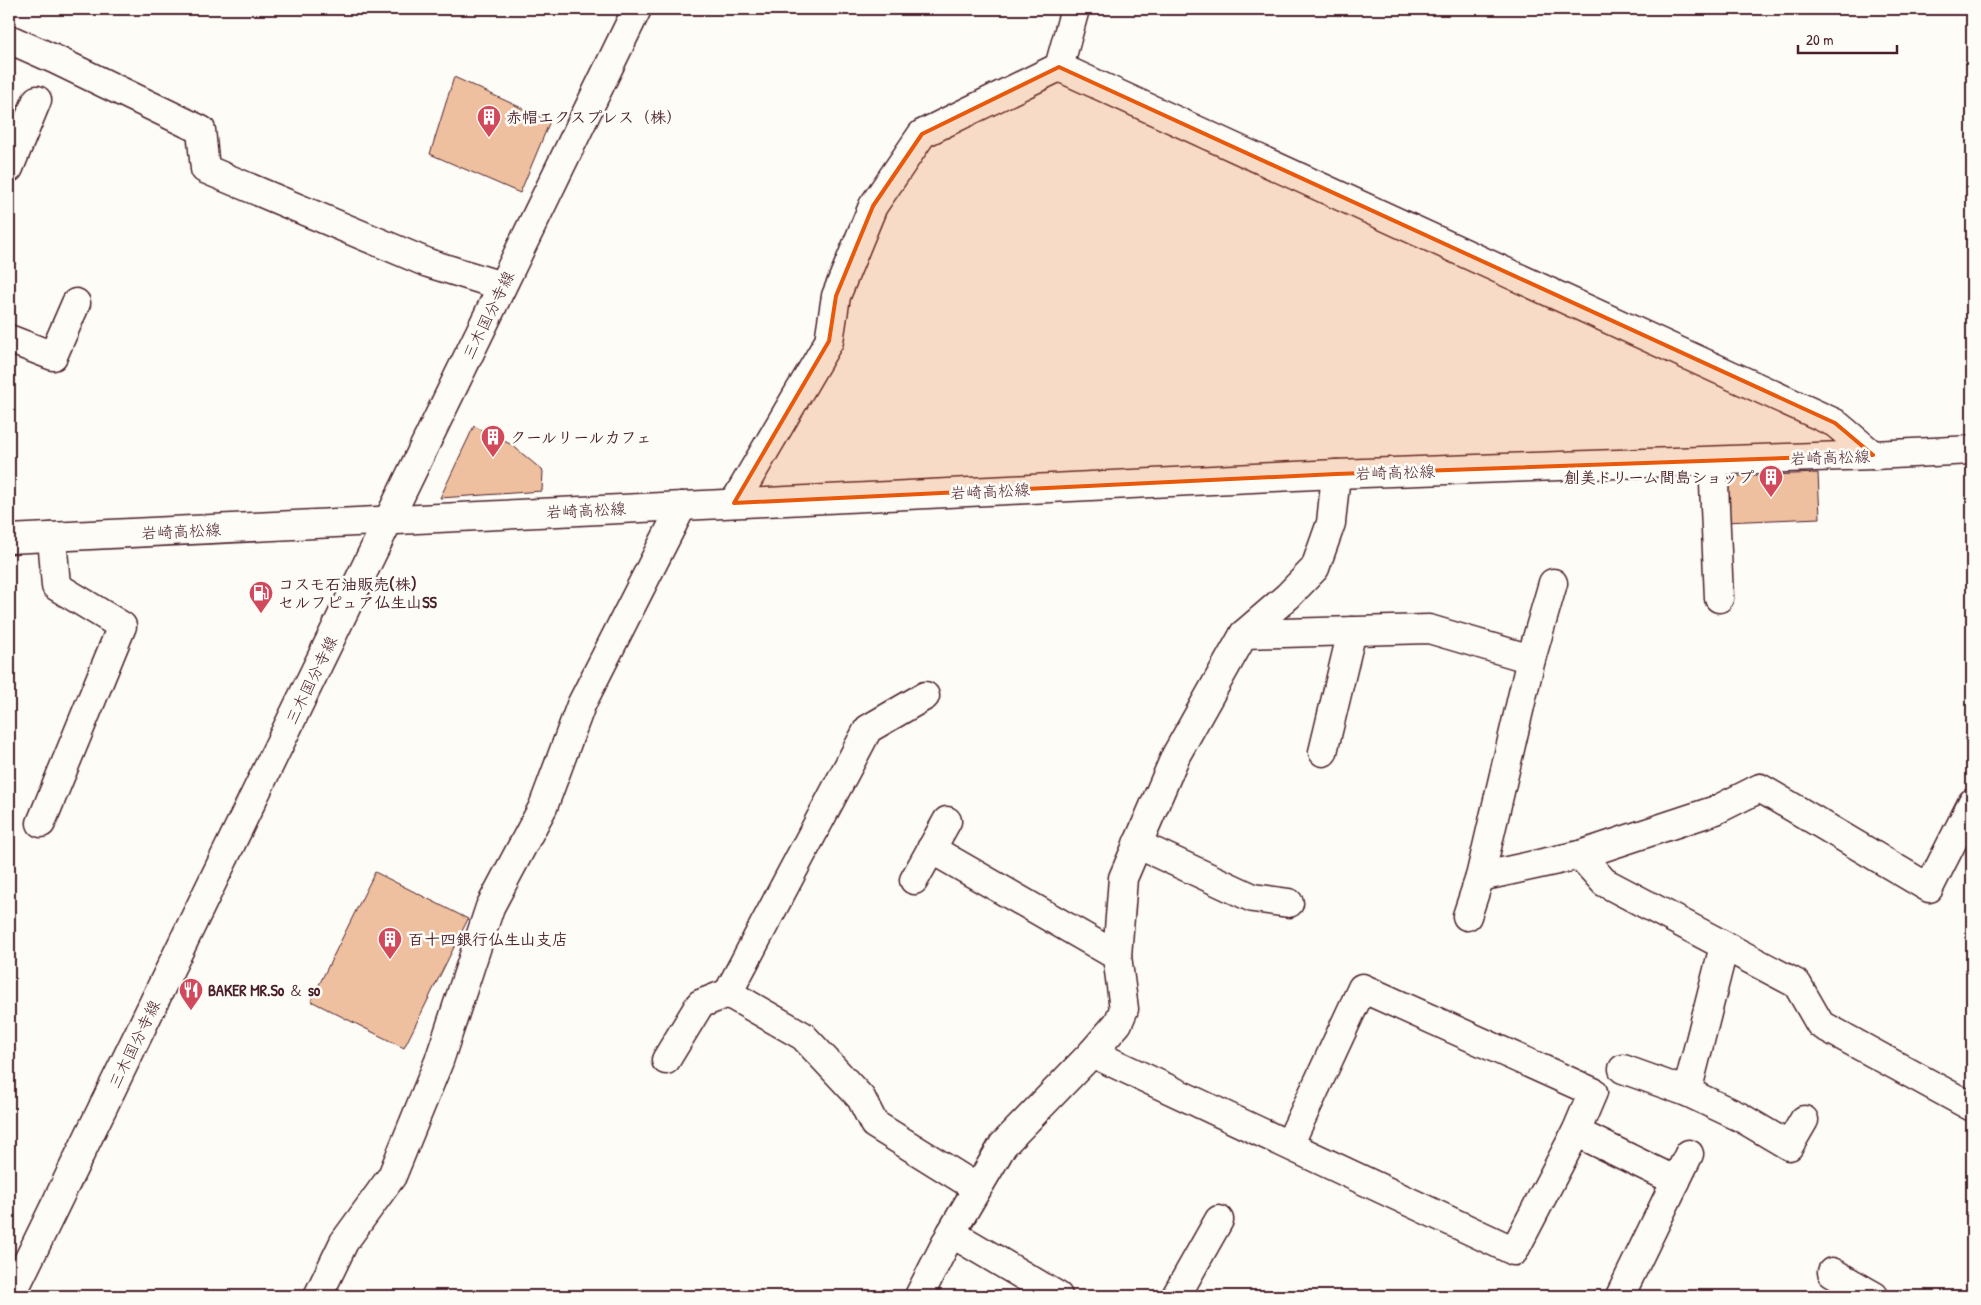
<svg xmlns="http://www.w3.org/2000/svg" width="1981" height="1305" viewBox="0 0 1981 1305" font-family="'Patrick Hand','Klee One',sans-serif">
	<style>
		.building { fill: #efc09f; stroke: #4a1f2b }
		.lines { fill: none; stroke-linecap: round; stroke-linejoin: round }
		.minor-casing { stroke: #4a1f2b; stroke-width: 31 }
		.major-casing { stroke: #4a1f2b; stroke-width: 31 }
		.minor { stroke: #fdfcf7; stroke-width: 28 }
		.major { stroke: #fdfcf7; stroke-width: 28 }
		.marked { fill: #e8590c; fill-opacity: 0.2; stroke: #e8590c; stroke-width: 4; stroke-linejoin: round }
		.labels { text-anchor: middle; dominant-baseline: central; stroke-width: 5; stroke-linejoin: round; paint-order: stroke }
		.poi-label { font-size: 16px; font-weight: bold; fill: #4a1f2b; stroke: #fdfcf7; text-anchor: start }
		.street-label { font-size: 16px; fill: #4a1f2b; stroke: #fdfcf7 }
	</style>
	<rect width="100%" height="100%" fill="#fdfcf7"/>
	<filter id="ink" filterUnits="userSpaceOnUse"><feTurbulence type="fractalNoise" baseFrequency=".02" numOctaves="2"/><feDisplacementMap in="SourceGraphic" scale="10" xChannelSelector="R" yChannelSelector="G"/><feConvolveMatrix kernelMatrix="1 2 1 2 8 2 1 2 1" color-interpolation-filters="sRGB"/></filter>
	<g filter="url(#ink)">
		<g class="building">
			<path d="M454,77L550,121L520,193L430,154Z"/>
			<path d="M474,426L512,445L543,471L542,491L440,498Z"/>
			<path d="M1818,473L1820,518L1724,522L1723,477Z"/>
			<path d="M375,872L468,919L404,1048L311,1001Z"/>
		</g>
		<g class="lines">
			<defs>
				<g id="minor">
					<path d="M9,39L54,59L201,130L205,169L428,263L502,286"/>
					<path d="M1059,67L1835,423L1873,455"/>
					<path d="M9,168L37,100"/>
					<path d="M9,339L53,356L76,303"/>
					<path d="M1713,461L1719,598"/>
					<path d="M734,503L829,341L836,296L873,206L922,134L1059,67L1075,9"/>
					<path d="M1244,634L1429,629L1531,659"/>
					<path d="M1323,752L1352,631"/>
					<path d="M41,823L122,626L56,586L52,537"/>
					<path d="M1137,844L1253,898L1289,903"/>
					<path d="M931,849L1117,956"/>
					<path d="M1580,855L1604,882L1797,984L1820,1024L1972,1107"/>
					<path d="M1480,877L1580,855L1716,810L1760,788L1929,888L1972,803"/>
					<path d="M914,880L947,821"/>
					<path d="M1467,916L1480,877L1531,659L1553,583"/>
					<path d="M728,993L803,1036L861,1098L874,1124L977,1188"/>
					<path d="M1092,1053L1514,1251L1576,1132L1593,1092L1362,988L1289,1145"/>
					<path d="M666,1060L700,1004L728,993L868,729L925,696"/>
					<path d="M1623,1069L1687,1092L1740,1117L1789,1146L1804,1120"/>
					<path d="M1687,1092L1724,946"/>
					<path d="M1576,1132L1676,1181"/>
					<path d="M951,1233L1058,1296"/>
					<path d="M1832,1272L1874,1296"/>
					<path d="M318,1296L344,1242L392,1176L439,1061L490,907L543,807L581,705L682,506"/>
					<path d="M919,1296L951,1233L1003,1145L1092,1053L1118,1023L1124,1009L1117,956L1123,878L1176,755L1244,634L1288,596L1315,568L1331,523L1336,474"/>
					<path d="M1176,1296L1219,1220"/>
					<path d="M1620,1296L1689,1154"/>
				</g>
				<g id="major">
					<path d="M9,539L1336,474L1873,455L1972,450"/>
					<path d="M11,1296L637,9"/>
				</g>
			</defs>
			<use href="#minor" class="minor-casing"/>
			<use href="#major" class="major-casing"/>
			<use href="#minor" class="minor"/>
			<use href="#major" class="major"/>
		</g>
	</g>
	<path class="marked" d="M1059,67L1835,423L1873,455L1336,474L734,503L829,341L836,296L873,206L922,134Z"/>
	<defs>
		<symbol id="building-pin" viewBox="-11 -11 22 30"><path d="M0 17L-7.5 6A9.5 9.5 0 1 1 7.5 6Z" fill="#d1495b" stroke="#fdfcf7"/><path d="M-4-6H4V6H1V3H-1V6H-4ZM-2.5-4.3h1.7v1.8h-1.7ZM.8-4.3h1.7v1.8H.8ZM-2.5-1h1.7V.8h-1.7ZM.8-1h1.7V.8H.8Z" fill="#fff"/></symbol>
		<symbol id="fuel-pin" viewBox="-11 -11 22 30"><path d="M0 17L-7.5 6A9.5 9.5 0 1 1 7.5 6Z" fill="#d1495b" stroke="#fdfcf7"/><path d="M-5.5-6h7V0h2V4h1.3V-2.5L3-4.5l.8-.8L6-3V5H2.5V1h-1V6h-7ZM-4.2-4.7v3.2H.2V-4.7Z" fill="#fff"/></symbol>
		<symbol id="restaurant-pin" viewBox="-11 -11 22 30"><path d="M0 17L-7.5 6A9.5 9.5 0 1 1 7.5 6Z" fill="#d1495b" stroke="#fdfcf7"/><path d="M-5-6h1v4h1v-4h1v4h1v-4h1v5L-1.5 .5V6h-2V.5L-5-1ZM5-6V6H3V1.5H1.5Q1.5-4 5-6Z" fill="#fff"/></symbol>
	</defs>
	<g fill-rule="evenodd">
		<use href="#building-pin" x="475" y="103" width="28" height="38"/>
		<use href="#building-pin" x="479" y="423" width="28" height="38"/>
		<use href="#building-pin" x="1757" y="463" width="28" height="38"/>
		<use href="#fuel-pin" x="247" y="579" width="28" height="38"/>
		<use href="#building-pin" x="376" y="925" width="28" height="38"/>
		<use href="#restaurant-pin" x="177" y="976" width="28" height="38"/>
	</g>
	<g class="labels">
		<g class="poi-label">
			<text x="506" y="117">赤帽エクスプレス（株）</text>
			<text x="510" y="437">クールリールカフェ</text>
			<text x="1754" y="477" text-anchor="end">創美ドリーム間島ショップ</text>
			<text x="278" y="584">コスモ石油販売(株)<tspan x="278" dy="18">セルフピュア仏生山SS</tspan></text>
			<text x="408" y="939">百十四銀行仏生山支店</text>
			<text x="208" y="990">BAKER MR.So ＆ so</text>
		</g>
		<g class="street-label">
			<text transform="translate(488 315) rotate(-64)">三木国分寺線</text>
			<text transform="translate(1830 457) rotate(-2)">岩崎高松線</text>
			<text transform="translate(1395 472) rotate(-2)">岩崎高松線</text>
			<text transform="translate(990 491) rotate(-3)">岩崎高松線</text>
			<text transform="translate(586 510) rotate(-3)">岩崎高松線</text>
			<text transform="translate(181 531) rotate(-3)">岩崎高松線</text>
			<text transform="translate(311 680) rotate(-64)">三木国分寺線</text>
			<text transform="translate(134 1044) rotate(-64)">三木国分寺線</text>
		</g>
	</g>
	<rect width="1981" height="1305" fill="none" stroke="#fdfcf7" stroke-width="30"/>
	<rect x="15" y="15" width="1951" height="1275" fill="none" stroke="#4a1f2b" stroke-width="2" filter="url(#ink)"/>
	<path d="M1798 45v8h99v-8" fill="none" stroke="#4a1f2b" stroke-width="2.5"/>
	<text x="1806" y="45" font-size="15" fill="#4a1f2b" stroke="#fdfcf7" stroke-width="4" paint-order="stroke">20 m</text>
</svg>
